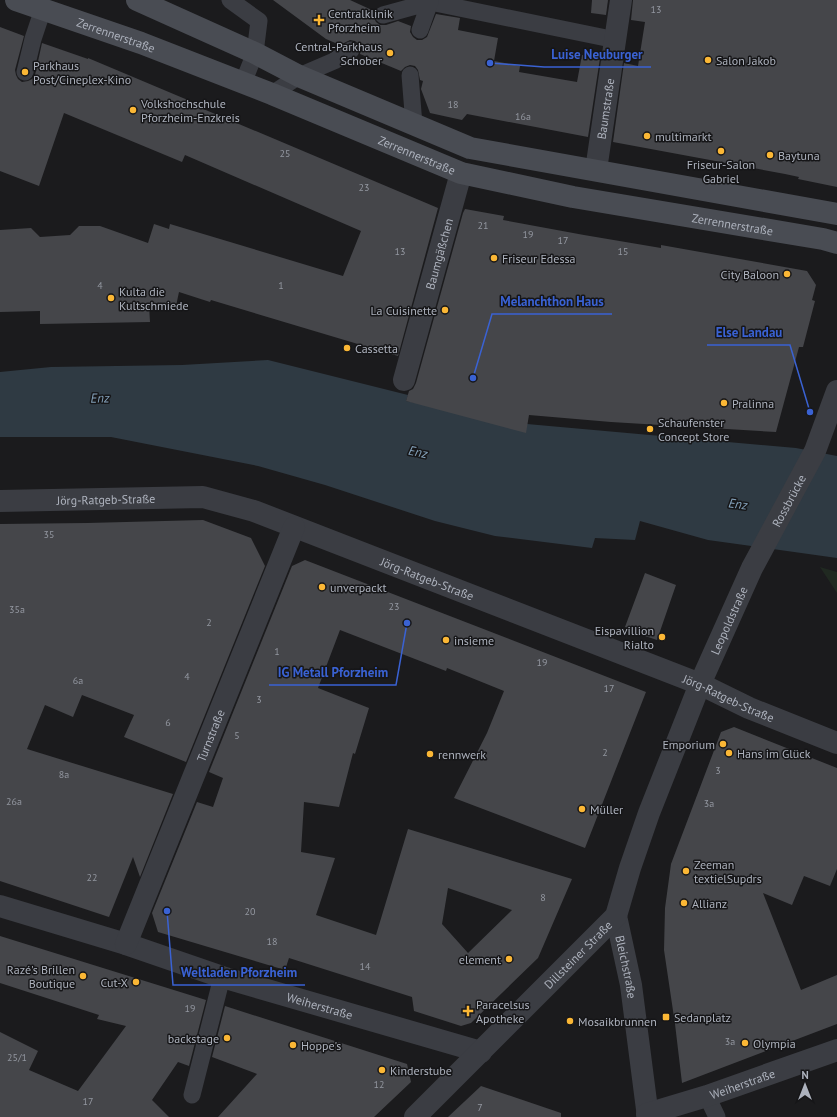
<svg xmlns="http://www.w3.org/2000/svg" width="837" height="1117" viewBox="0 0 837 1117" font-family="'PT Sans',sans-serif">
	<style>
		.green { fill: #202921 }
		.water { fill: #2f3a43 }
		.building { fill: #45464a; fill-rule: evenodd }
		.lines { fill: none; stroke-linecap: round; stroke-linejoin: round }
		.lane { stroke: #3b3d43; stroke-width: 17 }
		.street { stroke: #3b3d43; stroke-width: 22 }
		.secondary { stroke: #494c53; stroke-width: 22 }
		.poi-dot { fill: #fbb735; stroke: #161618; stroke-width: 1.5 }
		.labels { text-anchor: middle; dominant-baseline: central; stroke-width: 3; stroke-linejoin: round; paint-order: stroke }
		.number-label { font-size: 10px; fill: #9397a0 }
		.poi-label { font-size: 12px; fill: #adb2bd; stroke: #161618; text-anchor: start }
		.street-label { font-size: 12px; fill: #adb2bd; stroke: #161618 }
		.water-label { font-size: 13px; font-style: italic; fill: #83a0b9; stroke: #161618 }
		.leader { fill: none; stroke: #3a62d3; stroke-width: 1.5 }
		.callout-dot { fill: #3a62d3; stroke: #161618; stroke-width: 1.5 }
		.callout-label { font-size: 13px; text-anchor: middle; font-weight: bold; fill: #3a62d3; stroke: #161618; stroke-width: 3; stroke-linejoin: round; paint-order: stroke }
	</style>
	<rect width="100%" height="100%" fill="#1b1b1d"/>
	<path class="green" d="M820,567L837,572V593Z"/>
	<path class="water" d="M268,360L408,395L406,401L527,424L796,448L837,456V558L708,540L640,521L635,540L595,538L592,548L495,536L435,521L325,485L258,466L111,437H0V372L51,367L182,365Z"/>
	<g class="building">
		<path d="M273,0H350L374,11V18L376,22L380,25H386L398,21L411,26L410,32L413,37L417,40H422L427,37L436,14L460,18L458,30L498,38L494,61L520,66L519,72L577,82L582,55L600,58L588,137L467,114L462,120L430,113L421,89L423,81L420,80L418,70L415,66L410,65L405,67L401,71L360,54L361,49L360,45L355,41L350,40L340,45L326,39Z"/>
		<path d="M592,0H608L606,15L591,13Z"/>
		<path d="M633,0H837V187L798,179L799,177L785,174L613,142L624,63L638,66L645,22L631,20Z"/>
		<path d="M0,27L24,36L15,70L16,75L18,79L22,82L28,81L32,79L35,75L42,43L88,59V58L202,106L201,108L438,208L398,356L211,300L210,302L179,292L176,306L149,305L150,322L40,324V311L0,312V230L31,228L40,237L70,235L79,226H100L148,243L154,224L169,229L170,224L343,276L361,231L185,155L182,162L64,113L39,186L0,171Z"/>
		<path d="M465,209L504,216L503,220L584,235L661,248V245L807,271L816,285L812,300L815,301L803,347H799L776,432L611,422L529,415L526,433L406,401L409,391L413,389L416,383L463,213Z"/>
		<path d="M203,520L251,538L265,566L186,762L124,737L134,715L82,695L73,717L45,705L27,749L173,794L140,877L133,857L109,917L0,881V524L87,523Z"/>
		<path d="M305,560L646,692L585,848L454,798L487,733L504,691L447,668L446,671L340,630L318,688L369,708L355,754L353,753L339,807L304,802L301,852L335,858L316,915L376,935L408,829L572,879L538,958L471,1023L461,1026L414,1011L412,997L289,958L285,970L158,932L152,913L197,802L213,807L223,778L209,772L292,566ZM448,888L512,910L468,953L442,924Z"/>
		<path d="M645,573L676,585L657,640L633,632V630L625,627Z"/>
		<path d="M734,727L837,768V869L830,886L804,876L792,905L763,893L801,990L837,975V1024L682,1083L675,1024L664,950L665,908L671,864L721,732Z"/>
		<path d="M0,936L206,1000L189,1066L178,1062L152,1100L169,1117H0V1032L38,1051L29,1070L78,1091L126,1026L97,1019L99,1015L0,983Z"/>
		<path d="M225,1006L407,1064L411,1082L374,1117H218L257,1074L212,1057Z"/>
		<path d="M481,1086L561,1113V1117H448Z"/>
	</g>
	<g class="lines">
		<g class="lane">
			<path d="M230,0L259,21L255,53L243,83"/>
			<path d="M430,0V2L616,40"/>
			<path d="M383,15L430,2L420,30"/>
			<path d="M25,72L33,39L43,9"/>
			<path d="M410,75L414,125"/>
			<path d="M272,94L299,76L334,61L351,50"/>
			<path d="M192,1095L222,977"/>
			<path d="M707,1096L717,1117"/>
		</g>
		<g class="street">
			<path id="s1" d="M596,170L621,0"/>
			<path id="s2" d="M404,380L461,173"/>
			<path id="s3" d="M0,501L203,497L254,511L700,684L749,708L837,743"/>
			<path id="s4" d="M0,906L126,944L222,977L481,1052"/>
			<path id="s5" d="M616,916L631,985L648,1117"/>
			<path id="s6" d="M126,944L294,527"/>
			<path id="s7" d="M647,1114L707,1096L837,1050"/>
			<path id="s8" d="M415,1117L616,916L630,868L649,813L700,684L752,568L815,451L837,391"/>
		</g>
		<g class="secondary">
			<path id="s9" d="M16,0L141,43L272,94L461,173L573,197L823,239L837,243"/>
			<path d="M137,0L255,53L299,76L470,148L837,214"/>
		</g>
	</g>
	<g class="poi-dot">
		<path d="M317 14h4v4h4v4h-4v4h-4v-4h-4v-4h4z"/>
		<circle cx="390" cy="53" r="4"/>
		<circle cx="708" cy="60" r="4"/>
		<circle cx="25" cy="72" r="4"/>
		<circle cx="133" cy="110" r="4"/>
		<circle cx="647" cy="136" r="4"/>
		<circle cx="721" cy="151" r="4"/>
		<circle cx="770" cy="155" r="4"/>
		<circle cx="494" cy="258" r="4"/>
		<circle cx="787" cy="274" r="4"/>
		<circle cx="111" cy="298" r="4"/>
		<circle cx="445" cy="310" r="4"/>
		<circle cx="347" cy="348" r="4"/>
		<circle cx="724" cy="403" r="4"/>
		<circle cx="650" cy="429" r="4"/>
		<circle cx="322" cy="587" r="4"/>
		<circle cx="662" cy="637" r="4"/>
		<circle cx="446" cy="640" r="4"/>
		<circle cx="723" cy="744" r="4"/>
		<circle cx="729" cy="753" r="4"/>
		<circle cx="430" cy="754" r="4"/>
		<circle cx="582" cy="809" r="4"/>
		<circle cx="686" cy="871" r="4"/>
		<circle cx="684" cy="903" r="4"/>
		<circle cx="509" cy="959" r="4"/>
		<circle cx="83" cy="976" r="4"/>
		<circle cx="136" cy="982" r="4"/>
		<path d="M466 1005h4v4h4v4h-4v4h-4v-4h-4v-4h4z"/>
		<rect x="662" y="1013" width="8" height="8" rx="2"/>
		<circle cx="570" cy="1021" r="4"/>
		<circle cx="227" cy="1038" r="4"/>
		<circle cx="745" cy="1043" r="4"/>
		<circle cx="293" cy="1045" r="4"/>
		<circle cx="382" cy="1070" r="4"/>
	</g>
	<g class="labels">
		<g class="number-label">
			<text x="656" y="9">13</text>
			<text x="453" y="104">18</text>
			<text x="523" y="116">16a</text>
			<text x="285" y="153">25</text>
			<text x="364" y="187">23</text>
			<text x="483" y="225">21</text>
			<text x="528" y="234">19</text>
			<text x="563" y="240">17</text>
			<text x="400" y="251">13</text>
			<text x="623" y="251">15</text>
			<text x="100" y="285">4</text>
			<text x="281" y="285">1</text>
			<text x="49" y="534">35</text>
			<text x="394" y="606">23</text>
			<text x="17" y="609">35a</text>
			<text x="209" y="622">2</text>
			<text x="277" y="651">1</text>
			<text x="542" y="662">19</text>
			<text x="187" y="676">4</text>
			<text x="78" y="680">6a</text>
			<text x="609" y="688">17</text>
			<text x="259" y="699">3</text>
			<text x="168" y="722">6</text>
			<text x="237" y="735">5</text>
			<text x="605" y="752">2</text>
			<text x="718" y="770">3</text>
			<text x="64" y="774">8a</text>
			<text x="14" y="801">26a</text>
			<text x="709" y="803">3a</text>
			<text x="92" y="877">22</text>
			<text x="543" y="897">8</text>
			<text x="250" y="911">20</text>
			<text x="272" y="941">18</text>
			<text x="365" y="966">14</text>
			<text x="190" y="1008">19</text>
			<text x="730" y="1041">3a</text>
			<text x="17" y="1057">25/1</text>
			<text x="379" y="1084">12</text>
			<text x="88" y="1101">17</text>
			<text x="480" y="1107">7</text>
		</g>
		<g class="poi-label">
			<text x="328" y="13">Centralklinik<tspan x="328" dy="14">Pforzheim</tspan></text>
			<text x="382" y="46" text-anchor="end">Central-Parkhaus<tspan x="382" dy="14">Schober</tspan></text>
			<text x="716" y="60">Salon Jakob</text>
			<text x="33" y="65">Parkhaus<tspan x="33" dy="14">Post/Cineplex-Kino</tspan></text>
			<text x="141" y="103">Volkshochschule<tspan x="141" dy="14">Pforzheim-Enzkreis</tspan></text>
			<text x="655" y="136">multimarkt</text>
			<text x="778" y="155">Baytuna</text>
			<text x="721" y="164" text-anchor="middle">Friseur-Salon<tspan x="721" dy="14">Gabriel</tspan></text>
			<text x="502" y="258">Friseur Edessa</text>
			<text x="779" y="274" text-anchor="end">City Baloon</text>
			<text x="119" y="291">Kulta die<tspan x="119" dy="14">Kultschmiede</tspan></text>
			<text x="437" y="310" text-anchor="end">La Cuisinette</text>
			<text x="355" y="348">Cassetta</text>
			<text x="732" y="403">Pralinna</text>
			<text x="658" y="422">Schaufenster<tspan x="658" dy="14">Concept Store</tspan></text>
			<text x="330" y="587">unverpackt</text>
			<text x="654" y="630" text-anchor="end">Eispavillion<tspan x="654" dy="14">Rialto</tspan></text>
			<text x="454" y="640">insieme</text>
			<text x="715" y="744" text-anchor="end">Emporium</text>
			<text x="737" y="753">Hans im Glück</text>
			<text x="438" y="754">rennwerk</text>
			<text x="590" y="809">Müller</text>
			<text x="694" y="864">Zeeman<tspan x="694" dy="14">textielSupdrs</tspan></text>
			<text x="692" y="903">Allianz</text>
			<text x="501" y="959" text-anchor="end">element</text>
			<text x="75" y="969" text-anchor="end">Razé's Brillen<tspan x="75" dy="14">Boutique</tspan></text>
			<text x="128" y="982" text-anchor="end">Cut-X</text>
			<text x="476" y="1004">Paracelsus<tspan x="476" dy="14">Apotheke</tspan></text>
			<text x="674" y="1017">Sedanplatz</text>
			<text x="578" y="1021">Mosaikbrunnen</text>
			<text x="219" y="1038" text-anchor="end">backstage</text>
			<text x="753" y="1043">Olympia</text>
			<text x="301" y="1045">Hoppe's</text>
			<text x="390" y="1070">Kinderstube</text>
		</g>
		<g class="street-label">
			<text stroke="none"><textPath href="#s9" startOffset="106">Zerrennerstraße</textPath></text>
			<text stroke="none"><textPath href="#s1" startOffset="62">Baumstraße</textPath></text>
			<text stroke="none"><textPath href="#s9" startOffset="430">Zerrennerstraße</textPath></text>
			<text stroke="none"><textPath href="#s9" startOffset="754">Zerrennerstraße</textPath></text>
			<text stroke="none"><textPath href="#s2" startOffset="131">Baumgäßchen</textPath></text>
			<text stroke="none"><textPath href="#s3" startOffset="106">Jörg-Ratgeb-Straße</textPath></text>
			<text stroke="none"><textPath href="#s8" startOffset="735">Rossbrücke</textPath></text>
			<text stroke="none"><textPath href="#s3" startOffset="442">Jörg-Ratgeb-Straße</textPath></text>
			<text stroke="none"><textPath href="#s8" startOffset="601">Leopoldstraße</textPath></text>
			<text stroke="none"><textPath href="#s3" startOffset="766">Jörg-Ratgeb-Straße</textPath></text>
			<text stroke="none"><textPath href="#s6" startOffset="225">Turnstraße</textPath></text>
			<text stroke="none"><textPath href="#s8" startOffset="230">Dillsteiner Straße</textPath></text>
			<text stroke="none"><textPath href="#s5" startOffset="52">Bleichstraße</textPath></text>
			<text stroke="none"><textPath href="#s4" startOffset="335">Weiherstraße</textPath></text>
			<text stroke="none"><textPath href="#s7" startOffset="100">Weiherstraße</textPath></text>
		</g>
		<g class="water-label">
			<text transform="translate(100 398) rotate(-1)">Enz</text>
			<text transform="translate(418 452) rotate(12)">Enz</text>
			<text transform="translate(738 504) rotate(8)">Enz</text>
		</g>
	</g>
	<path class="leader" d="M490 63L544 67H651M473 378L492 314H612M810 412L790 345H707M407 623L396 685H269M167 911L173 985H305"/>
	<g class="callout-dot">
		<circle cx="490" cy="63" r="4"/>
		<circle cx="473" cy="378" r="4"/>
		<circle cx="810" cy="412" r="4"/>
		<circle cx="407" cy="623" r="4"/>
		<circle cx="167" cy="911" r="4"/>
	</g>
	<g class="callout-label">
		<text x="597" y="59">Luise Neuburger</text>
		<text x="552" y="306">Melanchthon Haus</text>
		<text x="749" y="337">Else Landau</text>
		<text x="333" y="677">IG Metall Pforzheim</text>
		<text x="239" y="977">Weltladen Pforzheim</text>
	</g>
	<g transform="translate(805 1085)" stroke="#161618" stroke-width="3" paint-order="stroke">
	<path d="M0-3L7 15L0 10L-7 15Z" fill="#adb2bd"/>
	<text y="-6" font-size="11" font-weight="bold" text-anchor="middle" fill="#adb2bd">N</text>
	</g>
</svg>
